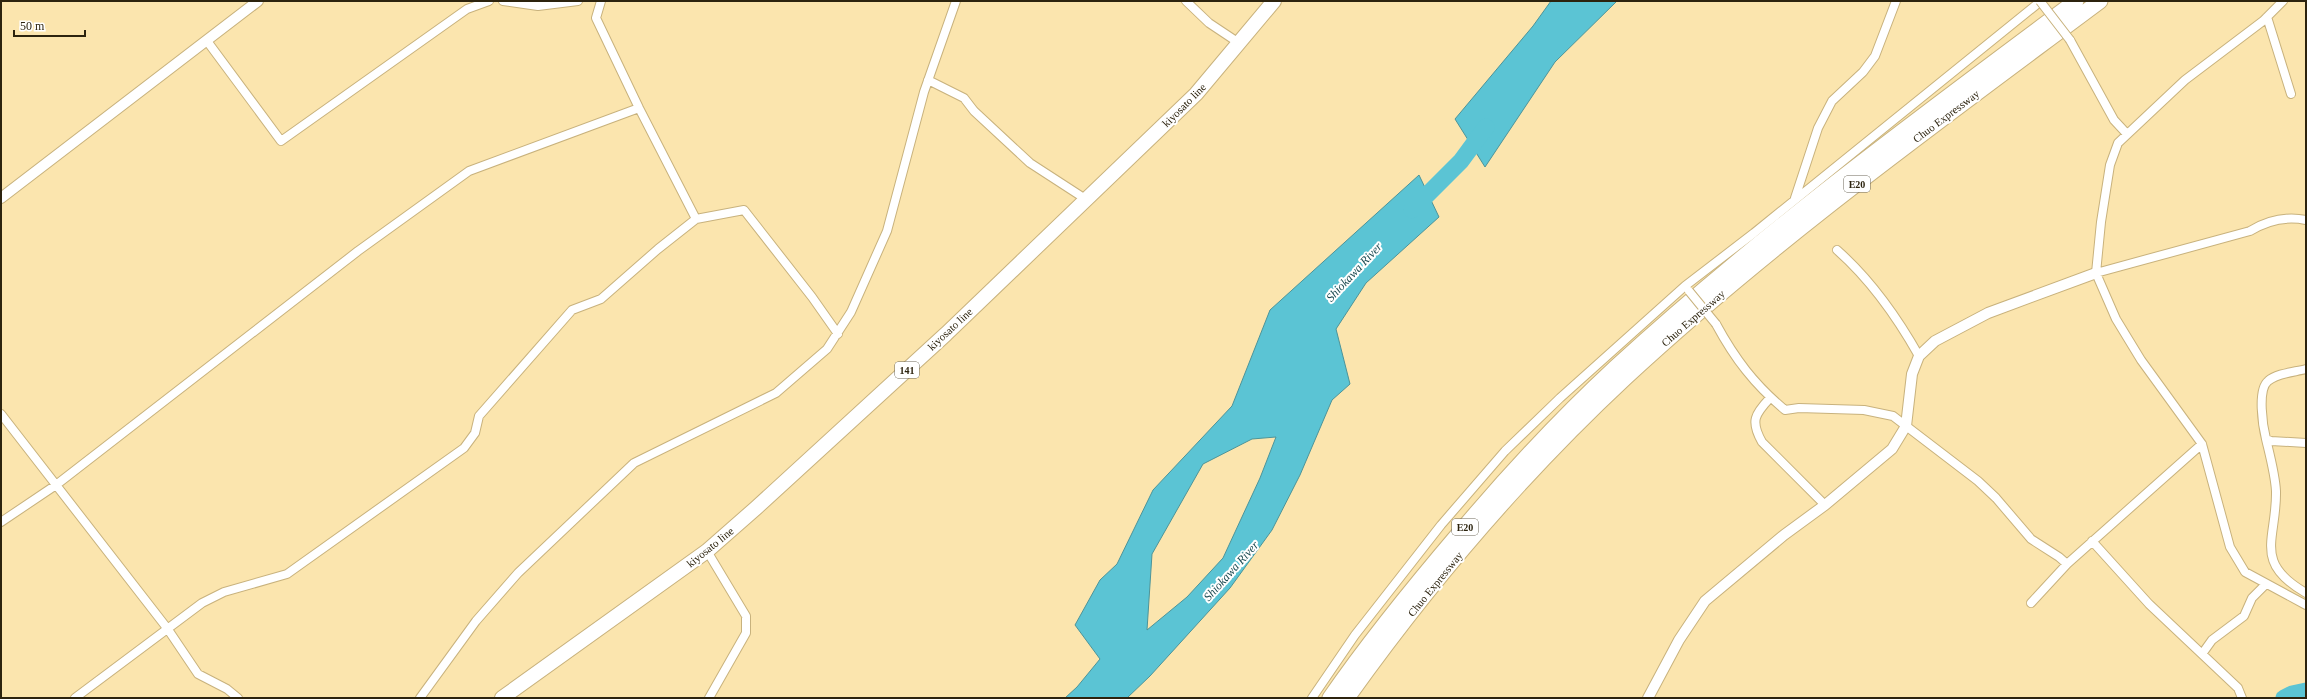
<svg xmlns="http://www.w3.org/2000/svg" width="2307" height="699" font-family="'Times New Roman',serif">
<rect width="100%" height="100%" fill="#fbe5ae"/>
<path fill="#5bc4d4" stroke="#4d9499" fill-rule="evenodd" d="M1551 1H1617L1555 62 1485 167 1455 119 1533 26Z
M1419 175 1439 217 1366 283 1336 329 1350 384 1332 400 1300 475 1272 530 1230 588 1150 676 1127 698H1065L1077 687 1100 659 1075 625 1100 580 1117 564 1153 490 1232 406 1270 310ZM1276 437 1260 478 1223 558 1187 597 1147 630 1152 554 1203 464 1252 439Z"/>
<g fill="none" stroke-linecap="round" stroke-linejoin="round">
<path stroke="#5bc4d4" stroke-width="17" d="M1412 210 1461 161 1486 127
M2284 698 2292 694 2306 691"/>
<defs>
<path id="minor" d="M503 1 538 6 578 1
M601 1 596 18 639 108 696 219
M1186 1 1209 23 1239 43
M2283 1 2263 21 2185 80 2118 143 2110 165 2101 222 2096 273 2099 280 2116 319 2141 360 2202 444 2230 547 2245 572 2306 605
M2267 17 2291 94
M2070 40 2114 120 2127 134
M207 41 281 141 467 9 489 1
M928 80 964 98 974 111 1030 163 1087 200
M1795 198 1818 128 1832 101 1863 72 1875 56 1896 1
M1837 250C1871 280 1897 317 1919 356
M2096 273 2250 231C2268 220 2286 216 2306 220
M1716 324C1735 359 1754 384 1785 410L1799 408 1864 410 1893 416 1978 481 1996 498 2031 539 2059 557 2067 564 2202 444
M2306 369C2295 372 2277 373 2268 381 2257 390 2263 427 2266 439L2271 441 2306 443
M1770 398C1755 414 1750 421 1762 442L1825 505
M1 414 167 628 198 674 227 689 238 698
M2266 439C2270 456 2275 474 2276 491 2277 539 2252 562 2306 593
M1 522 56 485 358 251 469 171 639 108
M2092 541 2149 604 2238 688 2242 698
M707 551 746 616V633L709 698
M2031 603 2067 564
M2202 654 2212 640 2244 616 2252 598 2266 584
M75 698 202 603 224 592 287 574 464 448 475 433 479 416 572 310 601 299 658 249 696 219 744 210 812 297 838 334
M420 698 476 621 518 573 634 463 776 393 827 349 851 312 887 231 924 92 956 1
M1312 698 1355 635 1441 525 1505 451 1560 398 1685 286 1754 233 2041 1"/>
<path id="tertiary" d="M1 198 258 1
M1648 698 1679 640 1705 601 1784 535 1825 505 1892 449 1906 426 1912 374 1919 356 1935 341 1988 313 2096 273"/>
<path id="trunk" d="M502 698 707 551 756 508 946 334 1196 94 1274 1"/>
<path id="motorway" d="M1330 698C1370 640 1415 585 1461 531 1509 474 1561 418 1616 367 1761 234 1919 118 2076 1
M1347 698C1429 583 1522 474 1625 378 1774 240 1938 122 2100 1"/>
</defs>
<use href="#minor" stroke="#c8b27d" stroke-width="10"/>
<use href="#tertiary" stroke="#c8b27d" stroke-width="12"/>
<use href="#trunk" stroke="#c8b27d" stroke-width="16"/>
<use href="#motorway" stroke="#c8b27d" stroke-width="17"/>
<use href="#minor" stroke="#fff" stroke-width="8"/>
<use href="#tertiary" stroke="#fff" stroke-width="10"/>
<use href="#trunk" stroke="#fff" stroke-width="14"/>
<use href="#motorway" stroke="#fff" stroke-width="15"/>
<defs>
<path id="minor-bridge" d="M2040 1 2070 40
M1689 291 1716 324"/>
</defs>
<use href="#minor-bridge" stroke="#c8b27d" stroke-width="10" stroke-linecap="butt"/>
<use href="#minor-bridge" stroke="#fff" stroke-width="8"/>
</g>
<g text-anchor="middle" stroke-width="4" stroke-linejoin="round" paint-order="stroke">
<g fill="#fff" stroke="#6b6556" stroke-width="1">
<rect x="1844" y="176" width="26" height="16" rx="3"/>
<rect x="895" y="362" width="24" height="16" rx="3"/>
<rect x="1452" y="519" width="26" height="16" rx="3"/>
</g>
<g font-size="10" font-weight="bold" fill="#2c230e">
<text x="1857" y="188">E20</text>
<text x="907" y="374">141</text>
<text x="1465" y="531">E20</text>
</g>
<g font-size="11" fill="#2c230e" stroke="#fff">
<text transform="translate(1184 105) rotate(-45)" y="4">kiyosato line</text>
<text transform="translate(1946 116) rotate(-37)" y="4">Chuo Expressway</text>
<text transform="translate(1693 318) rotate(-41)" y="4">Chuo Expressway</text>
<text transform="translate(950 329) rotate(-43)" y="4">kiyosato line</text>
<text transform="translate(710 547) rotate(-39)" y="4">kiyosato line</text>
<text transform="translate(1435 584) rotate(-51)" y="4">Chuo Expressway</text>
</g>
<g font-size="12" font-style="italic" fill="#1b4a51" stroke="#fff">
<text transform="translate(1354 272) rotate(-47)" y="4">Shiokawa River</text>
<text transform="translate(1231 571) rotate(-48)" y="4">Shiokawa River</text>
</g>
</g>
<rect width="2307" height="699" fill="none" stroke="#2c230e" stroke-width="4"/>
<path d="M14 30v6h71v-6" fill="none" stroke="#2c230e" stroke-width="2"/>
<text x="20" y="30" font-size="12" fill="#2c230e" stroke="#ffffff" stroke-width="3" paint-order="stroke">50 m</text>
</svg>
